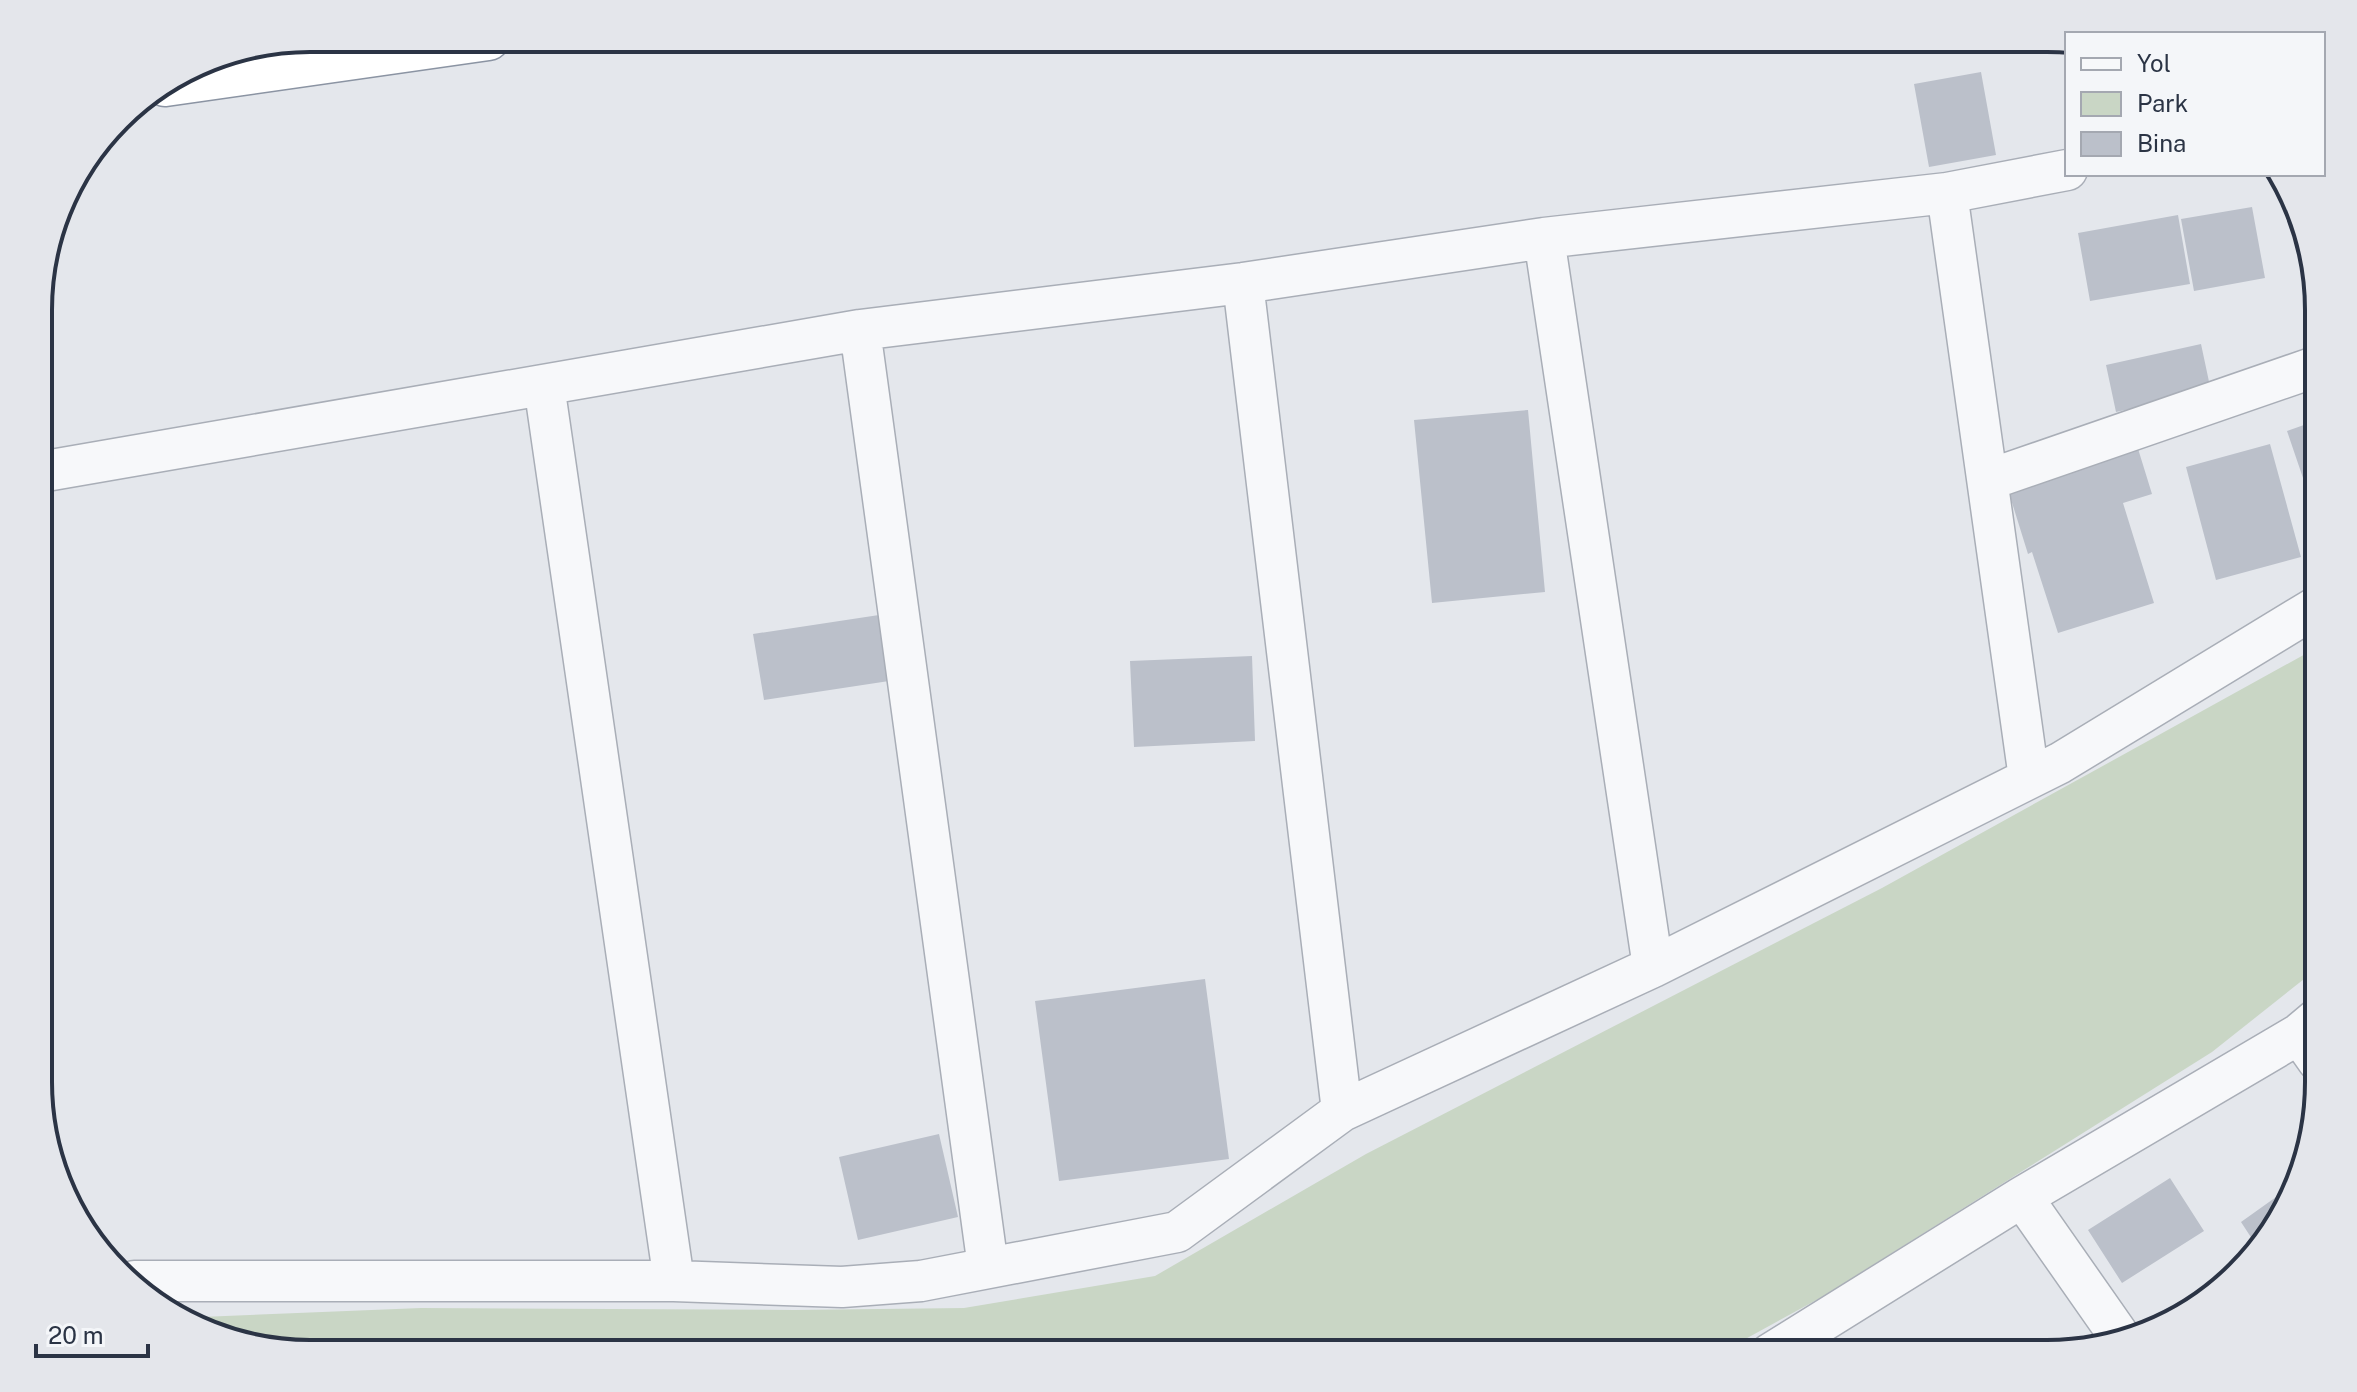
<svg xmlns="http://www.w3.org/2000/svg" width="2357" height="1392" font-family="'Public Sans',sans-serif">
<rect width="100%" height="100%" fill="#e4e7ec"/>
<path fill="#c9d6c5" d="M2318 647V968L2212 1052 1822 1297 1718 1354H309L176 1318 421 1308 795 1310 964 1308 1155 1276 1366 1154 1882 888Z"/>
<path fill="#bbc0ca" d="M1981 72 1996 155 1929 167 1914 84Z
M2252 207 2265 278 2194 291 2181 219Z
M2178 215 2190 284 2090 301 2078 233Z
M2201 344 2211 391 2116 412 2106 365Z
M1528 410 1545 592 1432 603 1414 420Z
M2318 420V473L2303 478 2287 431Z
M2135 439 2152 494 2123 503 2154 603 2058 633 2032 552 2028 554 2005 480Z
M2270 444 2301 557 2216 580 2186 467Z
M879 615 889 681 764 700 753 634Z
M1252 656 1255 741 1134 747 1130 661Z
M1205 979 1229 1159 1059 1181 1035 1001Z
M939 1134 958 1217 858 1240 839 1157Z
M2170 1178 2204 1231 2122 1283 2088 1230Z
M2293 1185 2282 1219 2256 1245 2241 1222Z"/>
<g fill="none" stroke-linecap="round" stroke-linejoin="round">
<defs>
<path id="minor" d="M1947 193 2029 778
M1544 238 1653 967
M1243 283 1342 1111
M860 330 988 1267
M544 385 674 1281
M40 472 860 330 1243 283 1544 238 1947 193 2067 170
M1988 480 2318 366
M2299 1034 2318 1061
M2022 1197 2120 1337
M134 1281H674L842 1287 921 1281 1177 1232 1342 1111 1653 967 2060 763 2318 606
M1770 1354 2022 1197 2299 1034 2318 1018"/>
<path id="trunk" d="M165 84 488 38"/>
</defs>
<use href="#minor" stroke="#a9aeb7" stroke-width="43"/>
<use href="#trunk" stroke="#8b94a3" stroke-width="47"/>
<use href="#minor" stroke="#f7f8fa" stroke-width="40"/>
<use href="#trunk" stroke="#fff" stroke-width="44"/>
</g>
<path d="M0 0H2357V1392H0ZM310 52H2047A258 258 0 0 1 2305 310V1082A258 258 0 0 1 2047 1340H310A258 258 0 0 1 52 1082V310A258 258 0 0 1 310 52Z" fill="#e4e6eb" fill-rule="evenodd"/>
<path fill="none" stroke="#2b3445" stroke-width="4" d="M310 52H2047A258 258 0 0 1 2305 310V1082A258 258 0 0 1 2047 1340H310A258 258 0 0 1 52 1082V310A258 258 0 0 1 310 52Z"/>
<rect x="2065" y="32" width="260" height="144" fill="#f4f6f9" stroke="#a4a8b1" stroke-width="2"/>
<rect x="2081" y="58" width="40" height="12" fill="#f7f8fa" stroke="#a4a8b1" stroke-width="2"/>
<text x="2137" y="72" font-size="24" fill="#2b3445">Yol</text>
<rect x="2081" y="92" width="40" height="24" fill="#c9d6c5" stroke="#a4a8b1" stroke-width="2"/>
<text x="2137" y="112" font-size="24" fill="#2b3445">Park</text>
<rect x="2081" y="132" width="40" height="24" fill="#bbc0ca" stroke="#a4a8b1" stroke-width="2"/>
<text x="2137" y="152" font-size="24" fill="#2b3445">Bina</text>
<path d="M36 1344v12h112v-12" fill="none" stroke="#2b3445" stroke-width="4"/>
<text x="48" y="1344" font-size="24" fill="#2b3445" stroke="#f4f6f9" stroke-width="6" paint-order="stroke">20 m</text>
</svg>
